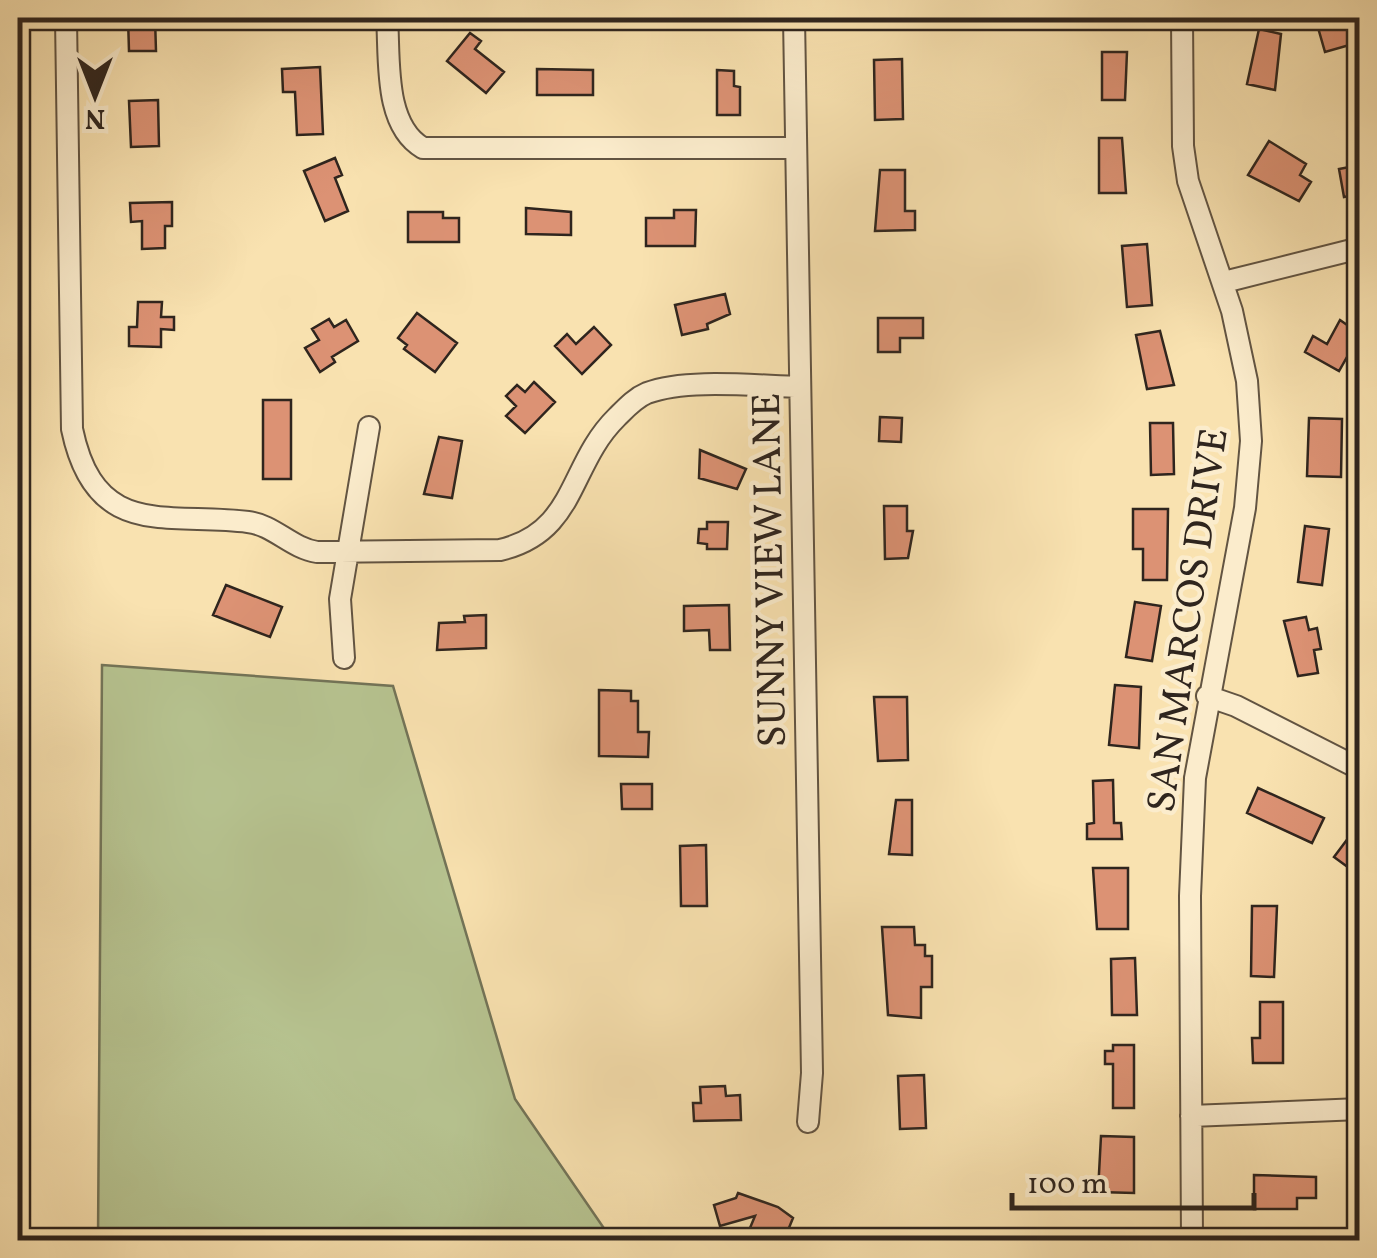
<svg xmlns="http://www.w3.org/2000/svg" width="1377" height="1258" font-family="Vollkorn,serif">
<rect width="100%" height="100%" fill="#f9e2b0"/>
<filter id="stains"><feTurbulence type="fractalNoise" baseFrequency=".002" numOctaves="4"/><feColorMatrix values="0 0 0 0 .2 0 0 0 0 .09 0 0 0 0 .02 0 0 0 .5 -.17"/></filter>
<radialGradient id="worn" r=".72"><stop offset=".6" stop-color="#630" stop-opacity="0"/><stop offset="1" stop-color="#630" stop-opacity=".3"/></radialGradient>
<path fill="#b7c491" stroke="#737458" stroke-width="2.5" d="M102 665 393 686 515 1099 612 1240H98Z"/>
<path fill="#dc9274" stroke="#2f251e" stroke-width="2.5" d="M128 18H155L156 51H129Z
M1335 19 1337 25 1360 19V42L1325 52 1317 24Z
M1259 29 1281 34 1275 90 1247 84Z
M470 33 481 41 475 49 504 72 486 93 447 61Z
M1102 52H1127L1125 100H1102Z
M902 59 903 119 875 120 874 60Z
M320 67 323 134 297 135 295 92H283L282 69Z
M537 69 593 70V95H537Z
M717 70 734 71V86L740 87V115H717Z
M158 100 159 146 131 147 129 101Z
M1099 138H1122L1126 193H1099Z
M1269 141 1306 164 1300 175 1311 182 1299 201 1248 175Z
M335 158 342 175 335 178 348 211 325 221 304 171Z
M1360 165V194L1344 197 1339 169Z
M880 170H905V211H915V230L875 231Z
M172 202V226H165V248L142 249V221L131 222 130 203Z
M526 208 571 212V235L526 234Z
M674 210H696L695 246H646V218H674Z
M408 212H443V218H459V242H408Z
M1147 244 1152 305 1127 307 1122 246Z
M725 294 730 314 707 324 708 329 682 335 675 305Z
M138 302H162L161 317H174V330L161 329V347L129 346V327H137Z
M417 313 457 343 435 372 404 349 407 345 398 338Z
M878 318H923V338H900V352H878Z
M329 319 334 327 346 320 358 341 332 357 335 362 320 372 305 348 319 340 312 329Z
M1340 320 1360 334 1339 371 1305 352 1313 336 1327 344Z
M594 327 611 345 582 374 555 346 567 334 576 344Z
M1160 331 1174 385 1147 389 1136 335Z
M534 382 555 402 525 433 506 416 516 406 506 396 517 385 525 392Z
M263 400H291V479H263Z
M880 417 902 418 901 442 879 441Z
M1309 418 1342 419 1341 477 1307 476Z
M1150 423H1173L1174 474 1151 475Z
M439 437 462 441 452 498 424 494Z
M700 450 746 469 737 489 699 478Z
M884 506H907V531H913L908 558 885 559Z
M1133 509H1168L1167 580H1143V549H1133Z
M707 522H728L727 549H707V544L698 543 699 529H707Z
M1305 526 1329 529 1322 585 1298 582Z
M226 585 282 607 270 637 213 615Z
M1135 602 1161 606 1152 661 1126 657Z
M729 605 730 650H710L709 630 684 631V606Z
M486 615V648L437 650 439 623 465 622 464 616Z
M1306 617 1309 630 1317 628 1321 649 1314 650 1318 673 1298 676 1284 621Z
M1115 685 1141 687 1139 748 1109 745Z
M599 690 631 691V701H638V732H649L648 757 599 756Z
M874 697H907L908 760 878 761Z
M1113 780 1114 823H1121L1122 839H1087V824L1094 823 1093 781Z
M621 784H652V809H622Z
M1258 788 1324 818 1312 843 1247 813Z
M896 800H912V855L889 854Z
M1349 837 1360 845V876L1334 857Z
M706 845 707 906H681L680 846Z
M1093 868H1128V929H1097Z
M1252 906H1277L1274 977 1251 976Z
M882 927H914L915 945H925V956H932V987H921V1018L888 1015Z
M1135 958 1137 1015H1112L1111 959Z
M1260 1002H1283V1063H1253L1252 1038H1260Z
M1113 1045H1134V1108H1113V1064H1105V1051H1113Z
M924 1075 926 1128 900 1129 898 1076Z
M725 1086 726 1096 740 1095 741 1120 694 1121 693 1103H701L700 1087Z
M1101 1136 1134 1137V1193L1098 1192Z
M1254 1175 1316 1177V1198H1297V1209H1254Z
M738 1193 778 1207 793 1218 784 1240H745L755 1216 720 1226 714 1205 736 1198Z"/>
<g fill="none" stroke-linecap="round" stroke-linejoin="round">
<defs>
<path id="minor" d="M66 18 72 429C95 540 166 512 248 522 274 525 291 548 317 552L500 550C577 532 568 465 617 417 626 408 635 398 647 393 686 378 757 386 800 387
M387 18C390 57 383 125 423 148H796
M794 18 812 1073 808 1122
M1182 18 1183 146 1188 181 1232 311 1247 381 1251 441 1245 508 1195 778 1190 896 1192 1240
M1224 282 1360 248
M344 658 340 599 369 427
M1207 696 1236 706 1360 769
M1191 1116 1360 1109"/>
</defs>
<use href="#minor" stroke="#625442" stroke-width="24"/>
<use href="#minor" stroke="#fbeccc" stroke-width="20"/>
</g>
<g text-anchor="middle" stroke-width="9" stroke-linejoin="round" paint-order="stroke">
<g font-size="40" fill="#2f251e" stroke="#fbeccc">
<text transform="translate(768 570) rotate(-91)" y="14">SUNNY VIEW LANE</text>
<text transform="translate(1186 620) rotate(-82)" y="14">SAN MARCOS DRIVE</text>
</g>
</g>
<rect width="1377" height="1258" fill="none" stroke="#f9e2b0" stroke-width="60"/>
<rect x="20" y="20" width="1337" height="1218" fill="none" stroke="#2f251e" stroke-width="5"/>
<rect x="30" y="30" width="1317" height="1198" fill="none" stroke="#2f251e" stroke-width="2.5"/>
<g transform="translate(95 95) rotate(180)" stroke="#fbeccc" stroke-width="8" paint-order="stroke">
<path d="M0-8L18 38L0 25L-18 38Z" fill="#2f251e"/>
<text y="-15" font-size="28" font-weight="bold" text-anchor="middle" fill="#2f251e">N</text>
</g>
<path d="M1012 1193v15h242v-15" fill="none" stroke="#2f251e" stroke-width="5"/>
<text x="1027" y="1193" font-size="30" fill="#2f251e" stroke="#fbeccc" stroke-width="8" paint-order="stroke">100 m</text>
<rect width="100%" height="100%" filter="url(#stains)"/>
<rect width="100%" height="100%" fill="url(#worn)"/>
</svg>
